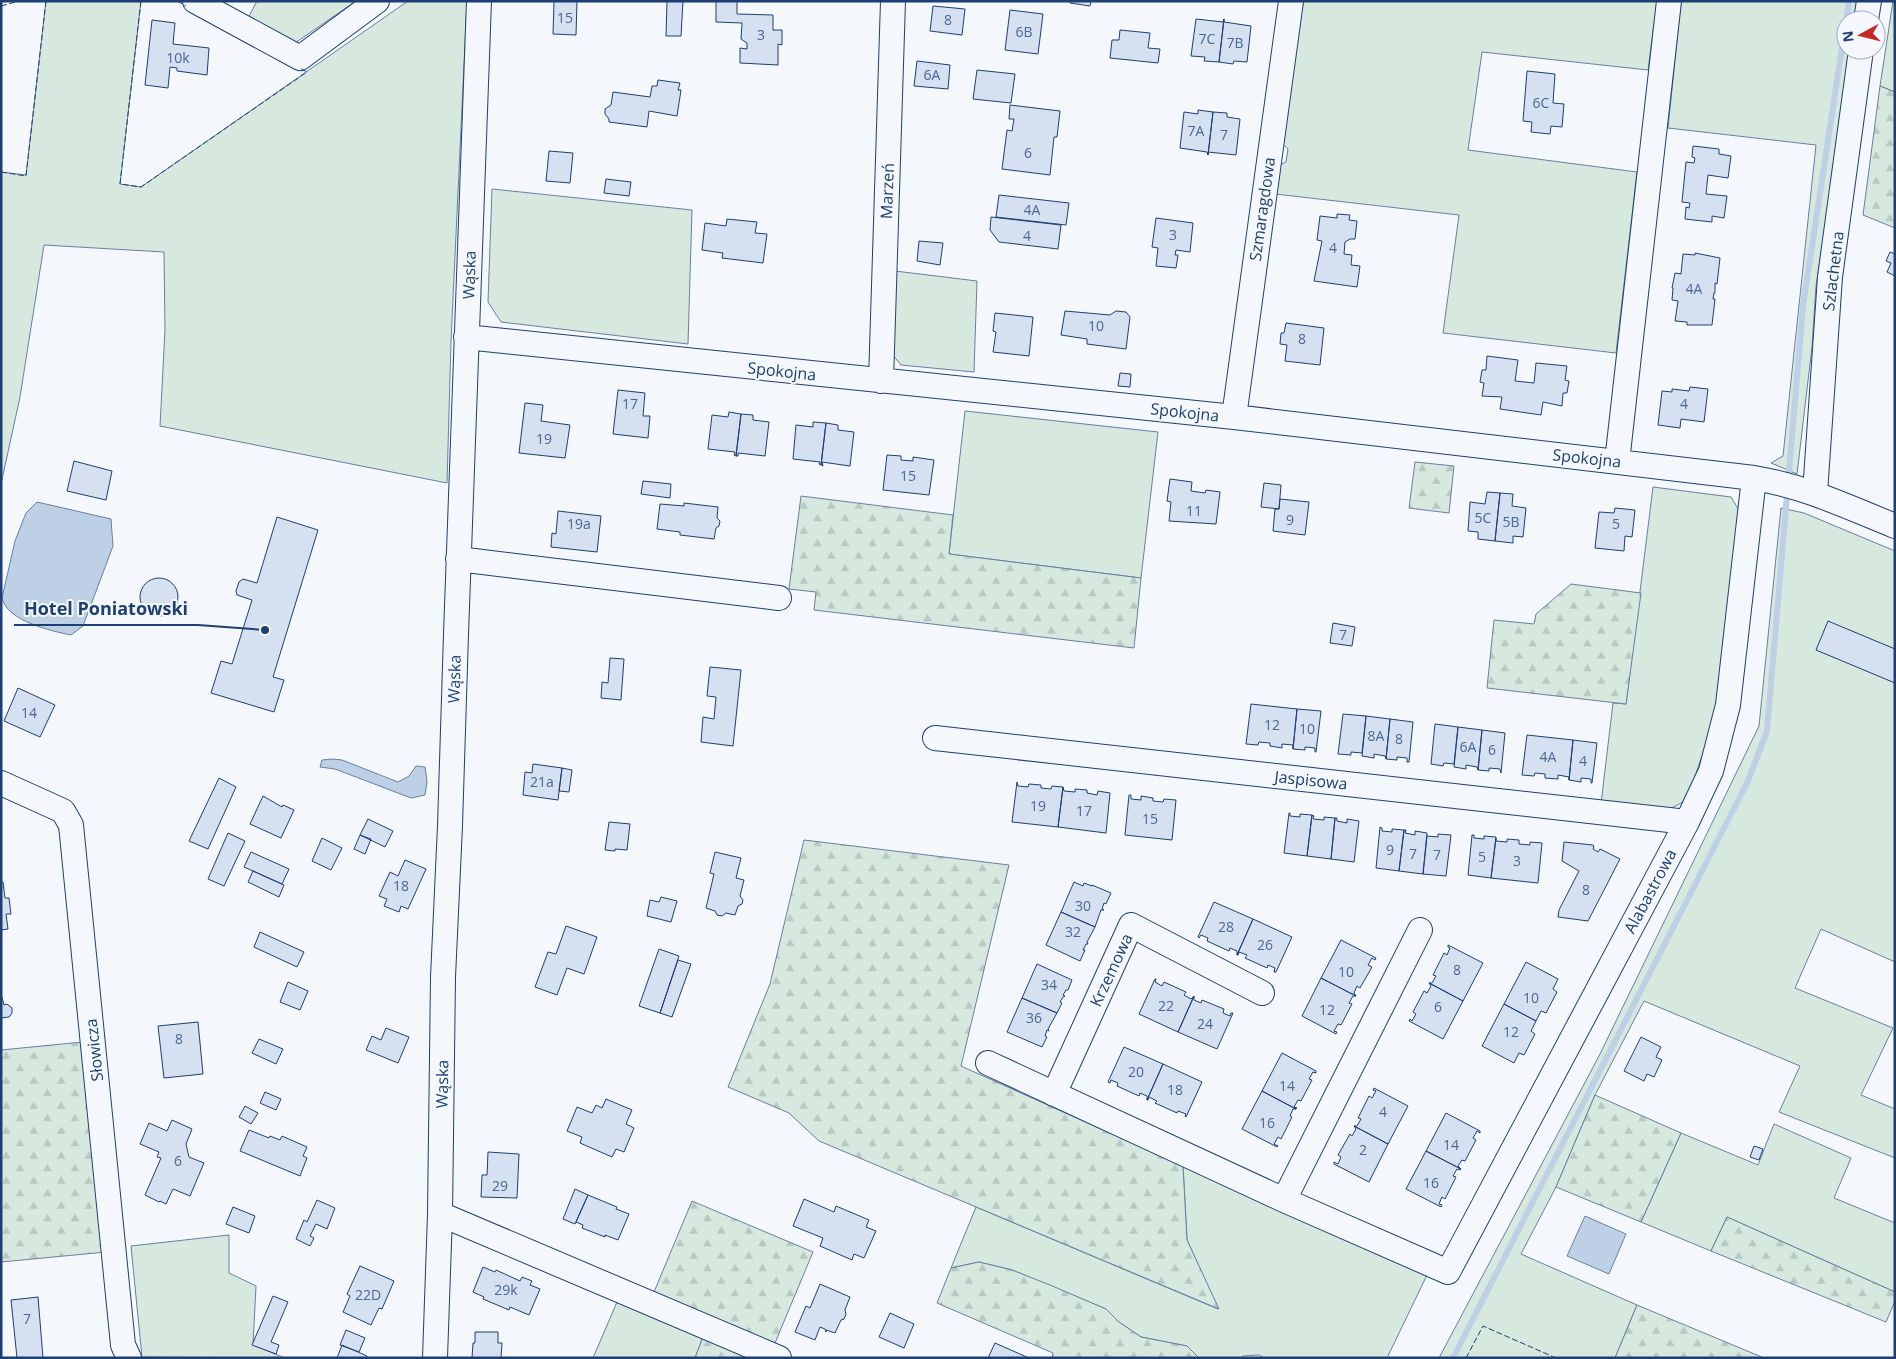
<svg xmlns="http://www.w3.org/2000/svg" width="1896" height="1359" font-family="'Open Sans',sans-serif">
<defs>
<pattern id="forest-firs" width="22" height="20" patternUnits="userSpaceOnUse" patternTransform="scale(1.25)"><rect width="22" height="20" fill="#d7e8df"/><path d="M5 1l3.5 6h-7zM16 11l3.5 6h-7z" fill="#b8c8c3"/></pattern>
</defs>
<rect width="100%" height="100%" fill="#f4f7fb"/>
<path fill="#d7e8df" stroke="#687fa3" d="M46 1H141L120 184 141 187 408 1H467L451 341 447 483 160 426 165 330 164 252 44 245 20 397 1 484V172L26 175Z
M257 1H356L295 43 248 18Z
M1303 1H1657L1648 70 1482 52 1468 150 1637 172 1616 353 1443 333 1459 215 1275 194 1279 165 1286 162 1288 149 1283 144Z
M1681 1H1860L1857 20H1846V50H1852L1816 286 1812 347 1797 474 1771 463 1783 456 1816 145 1668 128Z
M1893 1H1895V92L1880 86Z
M492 189 692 210 688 344 501 322 488 302Z
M895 271 977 281 974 372 901 365 892 354Z
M965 411 1158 432 1141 578 949 554Z
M1653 487 1731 497 1742 515 1716 715 1694 779 1683 802 1666 811 1601 804 1613 703 1626 704Z
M1781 508 1804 513 1895 551V962L1821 929 1795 988 1893 1028 1861 1095 1895 1109V1158L1779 1112 1800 1066 1644 1001 1595 1095 1556 1187 1521 1254 1637 1305 1615 1358H1439L1600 1054 1759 726Z
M1774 1124 1851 1158 1834 1198 1895 1223V1292L1727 1217 1711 1251 1641 1222 1681 1133 1758 1165Z
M1183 1166 1427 1275 1387 1358H1264L1259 1355 1243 1356 1241 1358H1199L1187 1346 1141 1337 1119 1322 1106 1309 1012 1270 979 1262 951 1268 976 1207 1218 1309 1187 1240Z
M229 1235V1273L256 1286 253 1345 285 1358 142 1357 131 1246Z
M617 1302 703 1337 695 1358H593Z"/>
<path fill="url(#forest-firs)" stroke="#687fa3" d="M1880 86 1895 92V228L1863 215Z
M1415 462 1454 466 1449 513 1409 508Z
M801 496 953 515 949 554 1141 578 1134 648 814 610 816 592 789 589Z
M1571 584 1641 593 1626 704 1487 688 1494 620 1534 624 1536 614Z
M804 840 1009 865 961 1066 1183 1166 1187 1240 1219 1309 819 1141 789 1113 728 1087 770 984Z
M83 1042 106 1252 1 1262V1050Z
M1595 1095 1681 1133 1641 1222 1556 1187Z
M692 1201 813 1252 775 1343 654 1292Z
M1727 1217 1895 1292V1301L1886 1322 1711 1251Z
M979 1262 1012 1270 1050 1285 1106 1309 1119 1322 1141 1337 1187 1346 1199 1358H1052L1053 1353 937 1303 951 1268Z
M1637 1305 1764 1358H1615Z
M703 1337 752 1358H695Z"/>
<path fill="#bed0e5" stroke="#687fa3" d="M37 502 111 519 113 546 83 626 71 635C51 631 7 621 2 598L15 541 26 513Z
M333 759 342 760 398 782 409 776 416 766 425 767 427 782 425 795 411 798 335 769 320 767 322 760Z
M1585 1216 1626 1234 1609 1274 1567 1256Z"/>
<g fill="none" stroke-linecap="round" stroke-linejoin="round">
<path stroke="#bed0e5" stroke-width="6" d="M1846 20 1849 1
M1453 1358 1748 781 1767 731 1803 306 1846 21"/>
</g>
<path fill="#d5e0f0" stroke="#1d3f73" d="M554 1H577L576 35 553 34Z
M667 1H683L681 36H666Z
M716 1H737V14L773 15V30H782V45L778 44V65L740 63V48L747 49V43L741 39 742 23 716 22Z
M1070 1H1091L1090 6 1070 3Z
M933 6 965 9 962 35 930 31Z
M1010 10 1043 14 1038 54 1005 50Z
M1196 19 1223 22 1224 19 1219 62 1204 61 1205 57 1191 56Z
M1224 19V22L1251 26 1247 62 1234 61 1233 64 1219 62Z
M152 20 175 23 173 44 209 48 207 75 177 71V68L170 67 168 88 145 85Z
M1120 30 1150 33 1148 48 1160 49 1158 63 1110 58 1112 40H1119Z
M917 61 950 65 948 89 914 86Z
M977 70 1015 74 1011 103 973 99Z
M1527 71 1555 74 1553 103 1564 104 1562 127 1551 126 1550 134 1531 132 1532 122 1523 121Z
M658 80 680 83 678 90H681L677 116 649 111 647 127 609 122V119L605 114V109L611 105 613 92 650 97 652 86H657Z
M1010 105 1060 111 1057 137H1054L1050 175 1002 169 1007 130 1012 131 1014 119H1009Z
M1198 110 1213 112 1208 155 1207 152 1180 148 1184 112 1198 114Z
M1213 112 1227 113V117L1240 119 1236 155 1208 152V155Z
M1693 146 1719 149V154L1731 156 1728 178 1708 175 1706 194 1727 196 1724 218 1712 216V222L1685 219 1686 207 1689 208 1690 203 1682 202 1686 162 1694 163 1695 158 1692 157Z
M549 151 573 153 570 183 546 181Z
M606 179 631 182 629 196 604 193Z
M999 195 1069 203 1066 225 996 217Z
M1337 214 1350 215 1349 220 1357 221 1355 239H1350L1345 242 1344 254 1352 255 1351 265 1360 266 1357 287 1314 281 1322 241 1317 240 1320 216 1337 218Z
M991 217 1061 225 1058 249 999 242 990 230Z
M1156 218 1193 223 1190 252 1176 250 1175 255H1178L1176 268 1156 266 1158 248 1152 247Z
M727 219 757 222 755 233 767 234 763 263 722 258 723 253 702 250 705 223 726 226Z
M919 241 943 243 940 265 917 261Z
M1890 252 1895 254V276L1887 272 1891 263 1886 261Z
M1695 253 1720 258 1717 284 1715 283V293H1714L1713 299H1715L1712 325H1687V322L1675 321 1678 301 1672 300 1673 288H1672L1675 273 1681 274 1683 254 1695 255Z
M1065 311 1110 315 1116 311 1126 312 1130 317 1126 349 1087 344V339L1061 335Z
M995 313 1033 317 1029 356 993 352 996 332 993 331Z
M1286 323 1324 328 1320 365 1285 361 1287 345 1280 344 1281 333H1284Z
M1487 356 1518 360 1515 381 1534 383 1536 363 1567 366 1565 380 1569 381 1567 393H1563L1562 406 1543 402 1541 415 1500 409 1502 397 1482 396 1484 383 1480 382 1482 370H1486Z
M1120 373 1131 374 1130 387 1118 386Z
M1690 387 1708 389 1704 422 1681 419 1680 428 1658 425 1662 391 1672 392V389L1689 391Z
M618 390 645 393 643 416H650L648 438 613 434Z
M525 403 543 405 541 421 570 425 565 458 519 453Z
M729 412 741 414 736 456 734 455 735 452 708 449 712 415 728 417Z
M741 414 753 415V420L769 422 765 456 738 453V456H736Z
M813 422 826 423 821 465 819 464 820 462 793 459 796 425 813 427Z
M826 423 838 425V430L854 432 850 466 822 462 823 466 821 465Z
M887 455 901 456V460L913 461V457L934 460 929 495 883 490Z
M74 461 112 471 106 500 67 491Z
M1170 479 1192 482 1191 491 1205 493 1206 490 1220 492 1216 524 1169 521 1171 502 1167 501Z
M643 481 671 484 670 498 641 494Z
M1264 483 1281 485 1279 509 1261 507Z
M1487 492 1500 493 1495 541 1478 539V532L1468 531 1470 502 1485 504Z
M1500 493 1513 494 1512 506 1526 508 1523 537 1513 536V543L1495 541Z
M1280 499 1309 502 1305 535 1273 531 1275 509H1279Z
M684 503 718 507 717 518 720 521 719 526 716 528 714 539 680 535V532L657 529 660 504 684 506Z
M1615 508 1635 510 1632 537 1625 536 1624 551 1595 548 1599 512 1614 513Z
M558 511 601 516 597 552 551 547 552 533 556 534Z
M277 517 318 530 273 677 284 680 274 712 211 693 221 661 232 664 252 600 237 595 236 591 239 582 243 579 257 583Z
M140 597a19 19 0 1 1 38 0a19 19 0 1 1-38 0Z
M1828 621 1895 649V683L1816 650Z
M1333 623 1355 627 1352 646 1330 643Z
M610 658 624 659 621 700 601 698 602 682 608 683Z
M710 667 741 670 733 746 701 742 703 717 714 719 716 697 707 696Z
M18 688 55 705 40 737 4 721Z
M1251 704 1297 709 1293 749V745L1282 744V748L1270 746V743L1259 742 1258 745 1246 744Z
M1297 709 1321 711 1316 752H1315V748L1305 747V750L1293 749Z
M1343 714 1366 716 1362 753 1351 752V755L1338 754Z
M1366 716 1390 719 1386 759 1385 756 1374 754V758L1362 756Z
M1390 719 1413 722 1409 762H1407V758L1397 757V760L1386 759Z
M1435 724 1458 727 1454 764 1444 763 1443 766 1431 764Z
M1458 727 1482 730 1478 770 1477 767 1466 765V769L1454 767Z
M1482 730 1505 733 1501 773 1500 769 1489 768V771L1478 770Z
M1527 735 1573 740 1569 780V777L1558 775V779L1545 778V774L1535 773 1534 776 1522 775Z
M1573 740 1597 743 1592 783H1591V779L1581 778V782L1569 780Z
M533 764 562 768 558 800 523 795 525 772 532 773Z
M562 768 572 770 569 792 559 791Z
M219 778 236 787 208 849 189 841Z
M1017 782 1018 786 1028 787 1029 784 1041 785V788L1051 789 1052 786 1063 787 1058 827 1012 822Z
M1063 787 1064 791 1075 792V789L1087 790V793L1097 795 1098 791 1110 793 1106 833 1058 827Z
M1129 795H1131V799L1141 800V796L1153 798V801L1163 802 1164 799 1176 800 1172 840 1125 835Z
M263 796 282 807 283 805 294 810 281 838 250 824Z
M1289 813H1290V816L1300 817V814L1312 815 1307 856 1284 853Z
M1312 815 1314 816 1313 819 1324 820V817L1335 818 1331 859 1307 856Z
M1335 818H1337V821L1347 823V819L1359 821 1354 862 1331 859Z
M368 819 393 831 385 847 360 835Z
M609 822 630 824 627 850 615 849V851L605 850Z
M1380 827 1382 828V831L1392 832V829L1404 830 1399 871 1376 868Z
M1404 830H1406L1405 833 1415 835V831L1427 833 1423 874 1399 871Z
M228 833 245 841 224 886 208 879Z
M1438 834 1451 835 1446 876 1423 874 1427 836 1438 837Z
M360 835 371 839 365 854 354 849Z
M1472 835H1474V838L1484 839V836L1496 837 1491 878 1468 875Z
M322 838 342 848 331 870 312 861Z
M1496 838V841L1507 842V839L1519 840V844L1530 845V842L1542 843 1538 883 1491 878Z
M1564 842 1593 845 1594 846 1593 849 1598 852 1600 849 1620 859 1588 921 1558 917 1559 910 1579 871 1562 861Z
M251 852 289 869 282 884 244 867Z
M715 852 741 858 736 878 744 880 740 896 743 900 742 904 738 906 735 915 726 913 722 916 717 915 715 911 706 908 714 874 710 873Z
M405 860 426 869 408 909 401 906 399 912 384 906 387 899 379 896 390 872 398 876Z
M253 871 284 885 279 897 248 882Z
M3 882 5 898H9L11 914H6L8 929 1 930V883Z
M1074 882 1083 886 1084 883 1092 886V885L1111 893 1106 904 1104 903 1102 909 1104 910H1101L1095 927 1061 912Z
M661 897 677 901 671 922 647 916 650 900 659 902Z
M1214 902 1253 919 1237 955V951L1230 948 1229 951 1207 941 1208 938 1201 935 1199 938 1198 937Z
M1061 912 1095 927 1087 942 1088 944H1086L1083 950H1085L1080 961 1046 945Z
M1253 919 1292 937 1276 972H1274L1275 968 1268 965 1267 968 1245 958 1247 955 1239 952 1238 955H1237Z
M566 926 597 937 584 974 567 968 557 995 535 987 548 952 556 954Z
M260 932 304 952 297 967 254 947Z
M1341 940 1376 958 1375 960 1372 958 1368 965 1372 967 1360 988 1357 986 1354 993 1356 996 1321 978Z
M1448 945 1483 963 1463 1001 1429 983H1432L1436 976 1433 975 1444 953 1447 955 1450 948 1448 947Z
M659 949 679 956 660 1013 639 1006Z
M678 960 691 964 672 1017 660 1013Z
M1526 962 1558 979 1553 989 1557 992 1546 1013 1541 1011 1536 1021 1504 1004Z
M1037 964 1072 980 1068 990H1066L1063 995 1065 996 1063 997 1060 1002 1062 1003 1057 1013 1022 998Z
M1321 978 1356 996H1353L1349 1003 1352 1004 1341 1025 1338 1024 1334 1031 1337 1032 1336 1034 1302 1016Z
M1155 979H1156L1155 982 1162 986 1164 982 1186 992 1184 995 1191 999 1194 996 1178 1032 1139 1014Z
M288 982 308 991 300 1010 280 1002Z
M1429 983 1463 1001 1443 1039 1409 1021 1410 1019 1412 1021 1416 1014 1413 1012 1424 991 1427 993 1431 986Z
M1 994 4 1005 7 1004 12 1008V1013L9 1017 1 1018Z
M1194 996V1000L1201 1003 1202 1000 1224 1009 1223 1013 1230 1016 1231 1013H1233L1217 1049 1178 1032Z
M1022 998 1057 1013 1048 1029 1049 1031 1047 1030 1045 1036 1047 1037 1042 1047 1007 1032Z
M1504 1004 1536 1021 1531 1031 1535 1034 1524 1055 1519 1053 1514 1063 1482 1046Z
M198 1022 203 1074 164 1078 158 1026Z
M386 1028 409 1037 398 1063 366 1050 372 1036 381 1040Z
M1641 1037 1661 1047 1656 1057 1662 1060 1654 1077 1647 1074 1644 1081 1624 1071Z
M259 1039 283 1049 276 1064 252 1053Z
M1124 1047 1163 1064 1147 1100V1096L1140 1093 1139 1096 1117 1086 1118 1083 1111 1080 1110 1083 1108 1082Z
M1282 1053 1316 1071V1073L1313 1072 1309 1079 1312 1080 1301 1101 1298 1100 1294 1107 1297 1108 1296 1109 1262 1091Z
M1163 1064 1202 1082 1186 1117 1185 1116 1186 1114 1178 1111 1177 1113 1155 1103 1157 1101 1149 1097 1148 1100H1147Z
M1374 1088 1408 1106 1388 1144 1354 1126H1357L1361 1119 1358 1118 1369 1096 1372 1098 1376 1091 1373 1090Z
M1262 1091 1296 1109H1293L1290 1116 1292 1117 1281 1139 1278 1137 1274 1144 1278 1146 1277 1147 1242 1129Z
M265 1092 281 1099 276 1110 260 1103Z
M606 1099 632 1110 626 1124 634 1128 624 1152 616 1149 612 1157 580 1143 582 1137 567 1131 577 1107 592 1113 596 1105 602 1108Z
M245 1106 258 1113 251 1124 239 1117Z
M1446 1113 1480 1131V1133L1477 1131 1473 1138 1476 1140 1465 1161 1462 1160 1458 1166 1461 1169 1426 1151Z
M172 1120 192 1129 186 1144 189 1157 204 1163 190 1196 173 1189 166 1204 160 1201 159 1202 145 1195 161 1158 157 1157 159 1152 140 1144 149 1123 167 1131Z
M1354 1126 1388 1144 1369 1182 1334 1164V1162L1338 1164 1341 1157 1338 1155 1350 1134 1352 1136 1356 1129Z
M249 1130 269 1138 270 1136 280 1140 282 1136 307 1147 303 1156 307 1158 300 1176 240 1151Z
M1754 1146 1763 1149 1759 1160 1750 1157Z
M1426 1151 1461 1169 1460 1170 1457 1169 1453 1176 1456 1177 1445 1199 1442 1197 1439 1204 1442 1205 1441 1207 1406 1189Z
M488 1152 519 1154 517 1198 481 1197 482 1175H487Z
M575 1189 588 1195 575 1224 563 1219Z
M588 1195 617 1207 616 1209 629 1214 618 1240 605 1235V1237L582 1228 583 1225 576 1222Z
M804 1199 834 1212 836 1206 869 1220 866 1227 876 1231 864 1258 854 1254 852 1260 820 1246 823 1238 793 1226Z
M317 1200 335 1208 327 1229 316 1224 310 1236 314 1238 310 1246 296 1239 304 1220 307 1222Z
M233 1207 255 1216 249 1233 226 1224Z
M360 1266 394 1281 382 1309 379 1308 371 1325 343 1312 350 1296 347 1294Z
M483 1267 495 1272 496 1270 520 1281 522 1277 532 1281 530 1285 540 1289 529 1315 510 1307 509 1310 483 1299 484 1297 473 1292Z
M820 1284 850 1297 845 1310 846 1314 844 1319 841 1320 835 1333 826 1330V1332L825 1329 820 1327 815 1340 795 1332 806 1306 810 1308Z
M273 1296 288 1302 271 1342 279 1345 276 1354 252 1345Z
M38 1297 43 1358H17L11 1300Z
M890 1313 914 1324 904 1348 879 1337Z
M346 1330 365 1338 359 1352 340 1345Z
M475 1332H498V1343H502L501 1358H472L473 1343H475Z
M995 1343 1029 1358H988Z
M342 1345 367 1356 366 1358H337Z"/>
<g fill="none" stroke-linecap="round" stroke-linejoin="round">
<defs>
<path id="minor" d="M195 1 300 58 377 1
M1866 20 1869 1
M466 337 1234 417 1754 478C1804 486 1848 507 1895 526
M881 381 893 1
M1234 417 1291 1
M1617 462 1669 1
M1815 493 1830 277 1861 50
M458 559 779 598
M935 738 1687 822
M1 783 63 811 71 825 123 1345 129 1358
M988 1063 1284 1200 1448 1272 1687 822 1711 771 1728 705 1754 478
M1054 1094 1131 925 1262 993
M1284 1200 1420 930
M440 1214 779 1358
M435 1358 440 1214 443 977 450 826 456 634 479 1"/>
</defs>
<use href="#minor" stroke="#1d3f73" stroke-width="26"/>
<use href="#minor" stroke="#f4f7fb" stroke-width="24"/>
<path stroke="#1d3f73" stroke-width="1" stroke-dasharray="6 2.5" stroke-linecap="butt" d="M141 1 120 184 141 187 307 72 300 68
M177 1 186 6
M1 6 19 1
M1 172 26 176 46 1
M1466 1358 1483 1326 1556 1358"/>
</g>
<g text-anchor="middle" stroke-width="4" stroke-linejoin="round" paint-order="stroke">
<g font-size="14" fill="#4b6792">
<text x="565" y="23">15</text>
<text x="948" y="25">8</text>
<text x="1024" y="37">6B</text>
<text x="761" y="40">3</text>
<text x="1207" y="44">7C</text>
<text x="1235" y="48">7B</text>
<text x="178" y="63">10k</text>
<text x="932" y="80">6A</text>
<text x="1541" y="108">6C</text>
<text x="1196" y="136">7A</text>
<text x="1224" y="140">7</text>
<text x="1028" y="158">6</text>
<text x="1032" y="215">4A</text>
<text x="1173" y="240">3</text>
<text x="1027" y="241">4</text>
<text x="1333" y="253">4</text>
<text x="1694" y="294">4A</text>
<text x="1096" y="331">10</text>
<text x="1302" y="344">8</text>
<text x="630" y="409">17</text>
<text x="1684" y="409">4</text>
<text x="544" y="444">19</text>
<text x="908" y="481">15</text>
<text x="1194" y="516">11</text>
<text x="1483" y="523">5C</text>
<text x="1290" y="525">9</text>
<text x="1511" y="527">5B</text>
<text x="579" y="529">19a</text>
<text x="1616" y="529">5</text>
<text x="1343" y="640">7</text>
<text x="29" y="718">14</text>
<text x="1272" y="730">12</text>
<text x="1307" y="734">10</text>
<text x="1376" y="741">8A</text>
<text x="1399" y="744">8</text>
<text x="1468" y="752">6A</text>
<text x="1492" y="755">6</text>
<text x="1548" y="762">4A</text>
<text x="1583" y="766">4</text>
<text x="542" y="787">21a</text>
<text x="1038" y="811">19</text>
<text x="1084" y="816">17</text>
<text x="1150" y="824">15</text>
<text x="1390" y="855">9</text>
<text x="1413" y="859">7</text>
<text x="1437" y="860">7</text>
<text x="1482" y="862">5</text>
<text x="1517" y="866">3</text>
<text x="401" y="891">18</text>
<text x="1586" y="895">8</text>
<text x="1083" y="911">30</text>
<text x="1226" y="932">28</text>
<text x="1073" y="937">32</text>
<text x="1265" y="950">26</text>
<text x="1457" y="975">8</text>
<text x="1346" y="977">10</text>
<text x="1049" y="990">34</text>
<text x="1531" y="1003">10</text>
<text x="1166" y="1011">22</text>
<text x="1438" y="1012">6</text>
<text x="1327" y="1015">12</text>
<text x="1034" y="1023">36</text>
<text x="1205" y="1029">24</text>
<text x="1511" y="1037">12</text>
<text x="179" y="1044">8</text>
<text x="1136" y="1077">20</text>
<text x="1287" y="1091">14</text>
<text x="1175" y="1095">18</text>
<text x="1383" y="1117">4</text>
<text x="1267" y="1128">16</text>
<text x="1451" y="1150">14</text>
<text x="1363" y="1155">2</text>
<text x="178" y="1166">6</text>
<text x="1431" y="1188">16</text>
<text x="500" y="1191">29</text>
<text x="506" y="1295">29k</text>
<text x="368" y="1300">22D</text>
<text x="27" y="1324">7</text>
</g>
<g font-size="16" fill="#1d3f73" stroke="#f4f7fb">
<text transform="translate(887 191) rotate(-88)" y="6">Marzeń</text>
<text transform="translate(1262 209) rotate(-82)" y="6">Szmaragdowa</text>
<text transform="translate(1833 271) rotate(-83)" y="6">Szlachetna</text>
<text transform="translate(469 275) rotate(-88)" y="6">Wąska</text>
<text transform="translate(782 371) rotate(6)" y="6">Spokojna</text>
<text transform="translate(1185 412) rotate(6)" y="6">Spokojna</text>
<text transform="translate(1587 458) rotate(6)" y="6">Spokojna</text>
<text transform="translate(454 679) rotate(-88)" y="6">Wąska</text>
<text transform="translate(1311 780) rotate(6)" y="6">Jaspisowa</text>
<text transform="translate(1650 891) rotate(-62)" y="6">Alabastrowa</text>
<text transform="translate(1111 970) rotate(-65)" y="6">Krzemowa</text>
<text transform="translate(94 1050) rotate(-96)" y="6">Słowicza</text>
<text transform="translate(442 1084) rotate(-89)" y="6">Wąska</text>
</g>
</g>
<path fill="none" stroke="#1d3f73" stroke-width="2" d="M265 630L198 625H14"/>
<circle fill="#1d3f73" stroke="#f4f7fb" stroke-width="2" cx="265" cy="630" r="5"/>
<g font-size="18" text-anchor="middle" font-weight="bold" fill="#1d3f73" stroke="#f4f7fb" stroke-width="4" stroke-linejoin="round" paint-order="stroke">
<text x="106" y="615">Hotel Poniatowski</text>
</g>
<rect width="1896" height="1359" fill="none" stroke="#1d3f73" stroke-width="5"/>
<g transform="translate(1861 35) rotate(263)"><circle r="24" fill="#f4f7fb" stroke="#9eadc5"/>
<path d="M0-4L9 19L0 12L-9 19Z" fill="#c62828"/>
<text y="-8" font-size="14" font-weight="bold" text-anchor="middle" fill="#1d3f73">N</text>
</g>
</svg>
